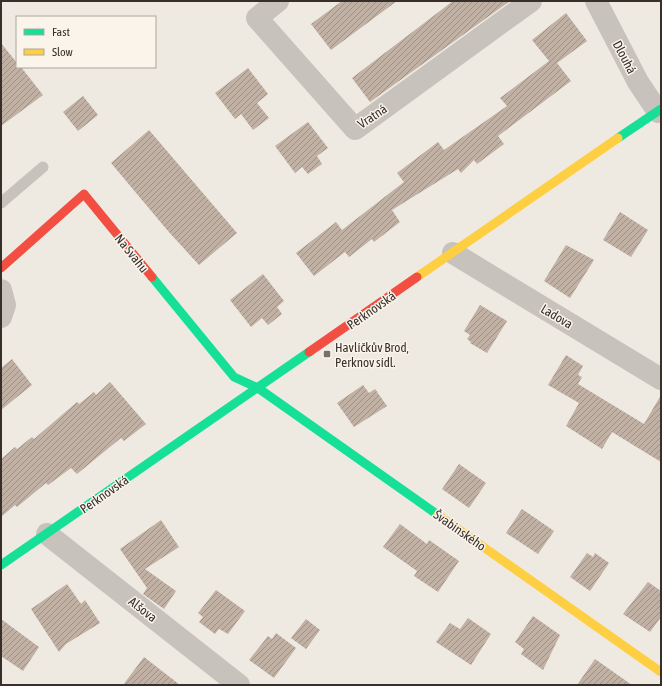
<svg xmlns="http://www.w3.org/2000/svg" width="662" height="686" font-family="'Asap Condensed',sans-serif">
<defs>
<pattern id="building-hatch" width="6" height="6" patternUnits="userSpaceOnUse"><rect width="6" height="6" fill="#c1b0a4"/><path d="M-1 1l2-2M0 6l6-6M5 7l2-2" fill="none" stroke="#9e9086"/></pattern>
</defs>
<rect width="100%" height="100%" fill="#eeeae2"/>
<path fill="url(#building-hatch)" d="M342 1H397L331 50 311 24Z
M453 1H510L370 102 352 78Z
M566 13 587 41 557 63 571 81 498 136 504 144 477 164 474 160 461 173 458 169 392 210 400 222 374 242 372 239 349 257 345 252 314 276 296 253 336 222 342 230 404 182 397 173 438 142 444 150 507 106 500 98 549 61 532 40Z
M1 43 17 63V67H21L43 95 1 126Z
M248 68 268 94 257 103 269 118 253 130 241 114 235 119 215 93Z
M83 96 98 115 78 131 63 112Z
M308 122 328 148 317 156 322 164 308 174 302 167 295 173 275 146Z
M149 130 237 233 199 265 168 231 111 163Z
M620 212 648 230 631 257 603 240Z
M566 245 594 260 570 298 544 281Z
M263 274 284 301 277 307 282 314 268 325 262 318 251 327 230 300Z
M480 305 507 321 487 353 470 343 471 342 467 339 470 335 464 331Z
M566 355 583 366 578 375 582 377 578 384 644 424 661 395V462L612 432 602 449 566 426 579 403 548 385Z
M12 359 32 385 1 410V368Z
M110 382 146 424 124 441 121 438 77 474 71 468 48 485 46 483 17 507 15 505 1 517V459L15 447 17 449 32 437 34 439 77 402 79 404 94 392 96 395Z
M363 385 369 393 375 389 387 406 354 427 337 403Z
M459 464 486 483 469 508 442 489Z
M522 509 554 531 538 554 506 533Z
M161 520 179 547 145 569 176 591 164 609 143 594 147 588 120 549Z
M400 524 427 544 429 540 459 561 438 592 414 576 417 571 383 547Z
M587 553 593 557 595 553 609 563 590 591 570 577Z
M648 582 661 591V617L650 632 623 614Z
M67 584 81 604 85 600 100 623 66 644 59 652 31 609Z
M216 590 245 611 228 634 219 629 215 634 199 622 203 617 198 613Z
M533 616 560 635 543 670 521 654 524 649 515 642Z
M468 618 491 634 471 665 436 642 450 623 460 629Z
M1 619 39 647 23 671 1 656Z
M306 619 320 630 306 649 291 638Z
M276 633 296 648 274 678 249 660 268 636 272 639Z
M144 657 180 685H123Z
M595 659 632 685H577Z"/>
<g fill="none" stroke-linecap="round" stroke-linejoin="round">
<path stroke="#c7c2bc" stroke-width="11" d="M1 203 43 167"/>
<path stroke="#c7c2bc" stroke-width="22" d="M278 1 257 18 355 129 531 1
M596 1 638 82 658 112
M453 253 661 379
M1 290 5 305 1 317
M47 534 239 685"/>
<path stroke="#16e098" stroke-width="9" d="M618 138 661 109
M152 277 234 377 258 388 438 515
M1 565 309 352"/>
<path stroke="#ffcf43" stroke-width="9" d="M417 277 618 138
M438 515 661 672"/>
<path stroke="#f24e42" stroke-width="9" d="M1 268 84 194 152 277
M309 352 417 277"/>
</g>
<rect fill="#78706a" stroke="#faf4eb" stroke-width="1.5" x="323" y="350" width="8" height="8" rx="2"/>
<g text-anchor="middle" stroke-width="3" stroke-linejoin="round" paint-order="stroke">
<g font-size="13" fill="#382f2a" stroke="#faf4eb">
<text transform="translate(625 57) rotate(62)" y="5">Dlouhá</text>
<text transform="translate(372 116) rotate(-34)" y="5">Vratná</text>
<text transform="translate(132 253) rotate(51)" y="5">Na Svahu</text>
<text transform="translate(371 310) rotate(-35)" y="5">Perknovská</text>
<text transform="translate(557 316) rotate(31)" y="5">Ladova</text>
<text transform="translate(104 494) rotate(-35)" y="5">Perknovská</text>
<text transform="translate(460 530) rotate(35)" y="5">Švabinského</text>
<text transform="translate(143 609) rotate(38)" y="5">Alšova</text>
</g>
<g font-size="13" fill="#382f2a" stroke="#faf4eb" text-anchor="start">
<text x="335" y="352">Havlíčkův Brod,<tspan x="335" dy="15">Perknov sídl.</tspan></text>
</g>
</g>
<rect width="662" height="686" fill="none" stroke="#382f2a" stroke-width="4"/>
<rect x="16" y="16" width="140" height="52" fill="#faf4eb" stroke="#aca59e"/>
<rect x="24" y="29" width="20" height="6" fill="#16e098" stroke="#aca59e"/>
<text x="52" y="36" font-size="12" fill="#382f2a">Fast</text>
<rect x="24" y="49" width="20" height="6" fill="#ffcf43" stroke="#aca59e"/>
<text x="52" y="56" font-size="12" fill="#382f2a">Slow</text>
</svg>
